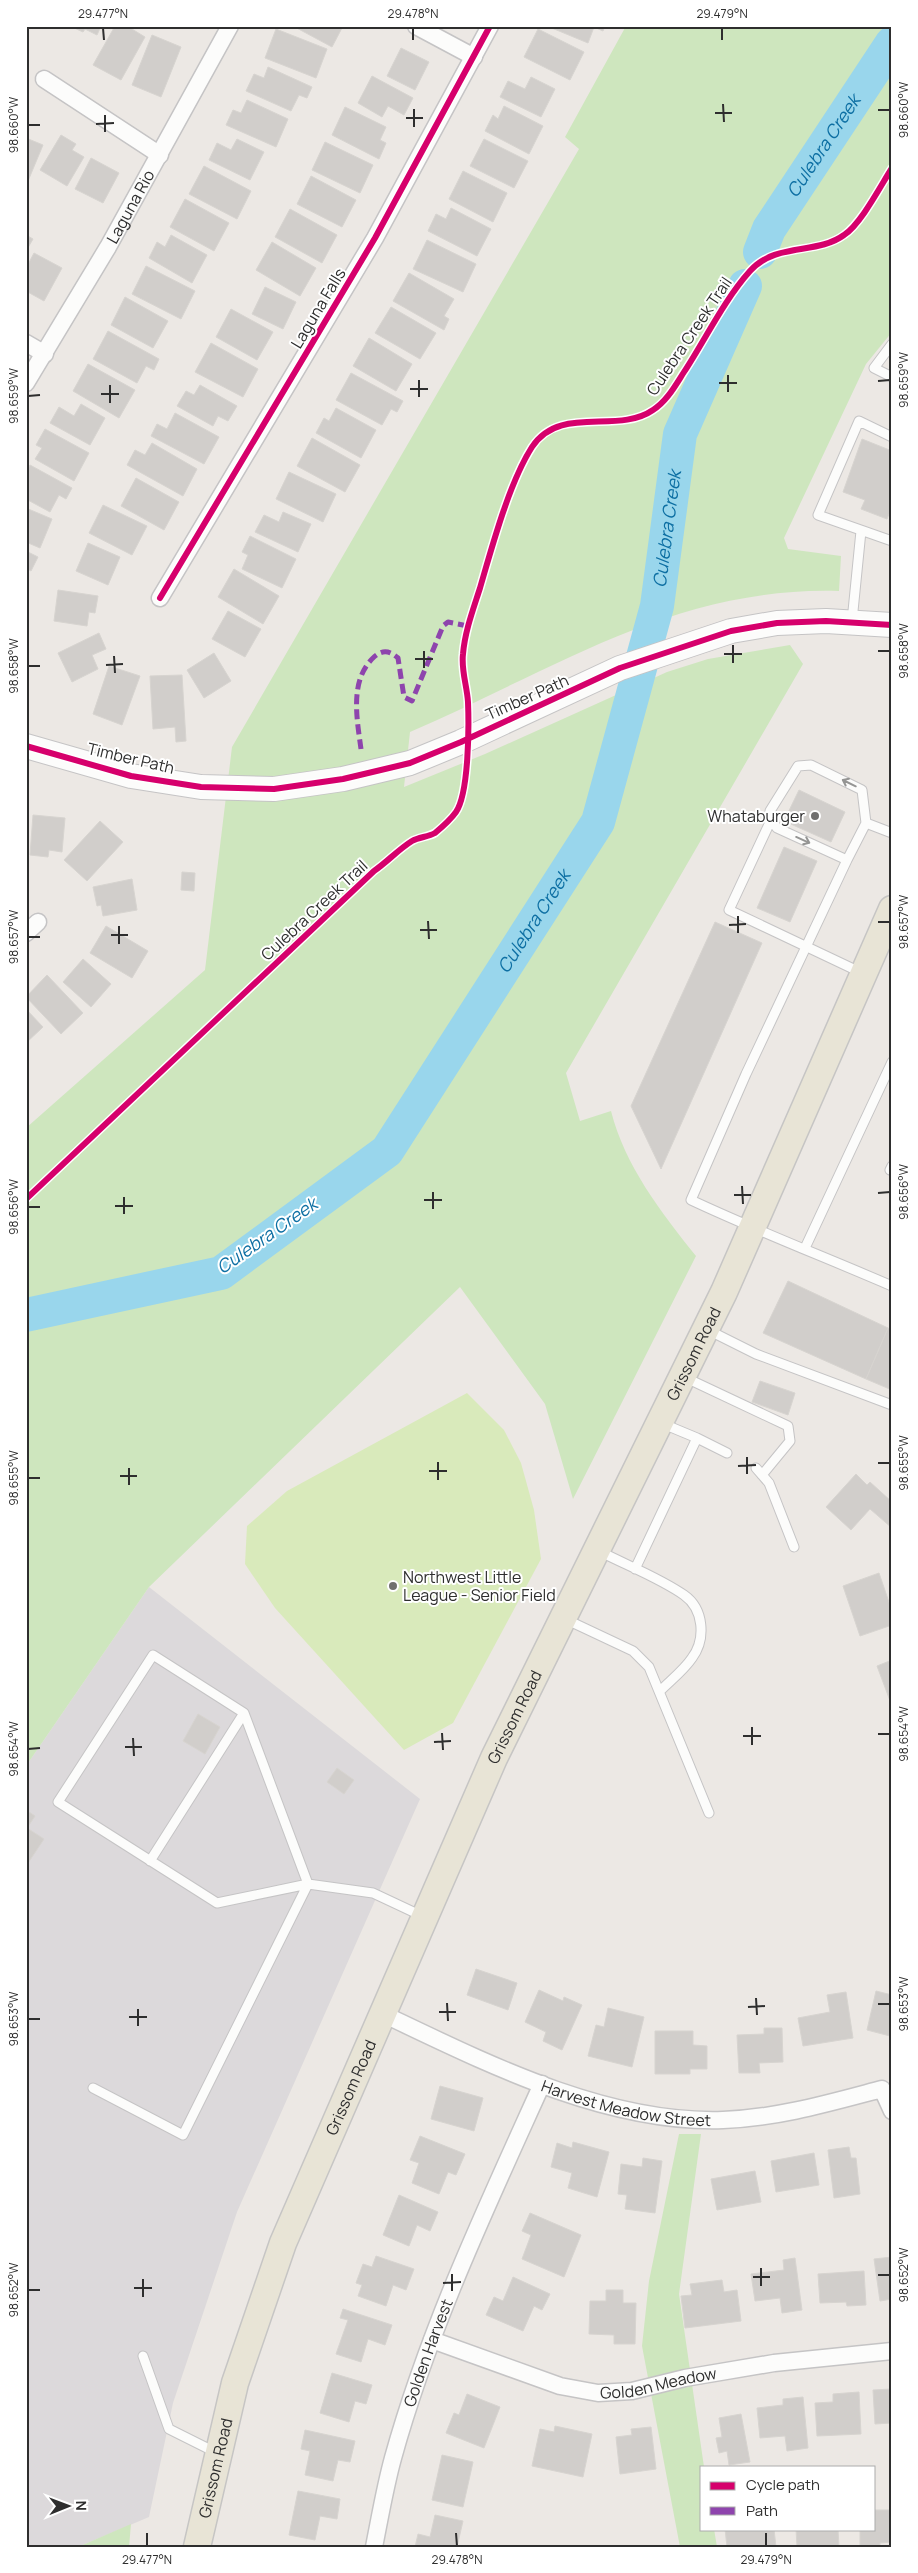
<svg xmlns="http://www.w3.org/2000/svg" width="918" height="2573" font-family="Manrope,sans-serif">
<rect width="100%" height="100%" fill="#ece8e4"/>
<path fill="#dcd9db" d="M149 1587 420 1799 237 2212 173 2403 149 2517 78 2547H26V1766Z"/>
<path fill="#cee6be" d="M626 26H892V332L866 364 784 538 788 549 841 556 839 591C675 586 554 670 410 732L404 787 485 754 667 672 708 659 790 645 803 664 566 1073 580 1121 611 1111C625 1166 661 1212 696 1256L573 1499 545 1404 460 1287 149 1587 26 1766V1128L205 970 232 747 579 149 565 137Z
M679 2134H701L679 2294 704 2467H702V2529H714L717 2547H680L642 2346 649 2281Z
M131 2524 129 2547H78Z"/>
<path fill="#d9eabb" d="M467 1393 504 1430 521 1463 534 1510 541 1559 453 1723 404 1750 275 1608 245 1564 247 1526 287 1491Z"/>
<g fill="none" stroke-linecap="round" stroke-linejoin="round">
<g stroke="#99d6ec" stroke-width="34">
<path id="s1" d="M760 252 769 229 892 43"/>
<path id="s2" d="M26 1315 221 1273 387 1151 598 822 657 606 680 434 745 286"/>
</g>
</g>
<path fill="#d1cecb" stroke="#d7d4d0" d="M70 26H101L97 35 85 29 83 32Z
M115 26H127L145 37 121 80 93 65Z
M293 26H343L332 47Z
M547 26H605L603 31 594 27 588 43Z
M276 29 327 49 316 78 265 58Z
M538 29 584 52 570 80 524 57Z
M152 35 181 47 161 97 132 85Z
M401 48 429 62 415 90 387 76Z
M268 67 312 87 307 98 299 95 291 111 246 91 254 74 264 78Z
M372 76 413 98 404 115 388 106 382 117 358 103Z
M531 77 555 89 541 117 500 97 508 81 525 89Z
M247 100 288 119 276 147 226 125 233 110 241 113Z
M504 106 543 126 529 154 485 131 493 115 498 119Z
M345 107 386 127 380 140 386 143 379 159 332 135Z
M61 135 76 144 72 150 84 157 67 186 40 170Z
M26 138 43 145 28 181 26 180Z
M237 139 264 152 250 180 209 160 217 143 231 150Z
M484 139 528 161 514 188 470 166Z
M325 142 373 165 360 193 312 170Z
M91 158 119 173 103 203 75 189Z
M204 166 251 191 237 219 189 194Z
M463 171 507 193 493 222 449 199Z
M311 176 356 200 342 227 297 204Z
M185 199 229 223 214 251 170 227Z
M451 208 491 229 477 256 428 231 436 214 446 219Z
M290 209 337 235 322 263 275 237Z
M26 235 33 239 26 251Z
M171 235 207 255 192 283 149 258 157 242 165 247Z
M427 240 476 264 463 292 413 269Z
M272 242 316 268 300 296 256 270Z
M34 253 62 268 44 301 26 291V268Z
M146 266 195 291 181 319 132 294Z
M409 273 454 299 444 316 449 319 444 330 393 301Z
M265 287 296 302 283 329 252 314Z
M125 297 168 321 153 348 111 325Z
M391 307 436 333 420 359 375 333Z
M231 309 273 332 257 360 216 337Z
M108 331 159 359 154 370 146 366 137 383 93 359Z
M369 338 412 364 396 391 353 366Z
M211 343 258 369 243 397 195 372Z
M88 364 135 390 119 418 73 391Z
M351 373 403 401 397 412 391 409 382 425 336 400Z
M200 385 237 406 228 421 218 416 213 426 177 406 186 391 194 395Z
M81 404 105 418 90 445 50 423 59 407 74 416Z
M336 408 376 430 361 458 316 433 324 418 329 421Z
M175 413 219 437 204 464 151 436 157 424 167 429Z
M45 429 89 453 74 481 35 459 42 448 36 445Z
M312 438 360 465 345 492 297 466Z
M862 439 892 451V507L887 519 861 509 865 500 843 492Z
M152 443 197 469 183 496 127 465 135 450 145 455Z
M30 465 72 488 66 499 59 495 50 512 26 499V473Z
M289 472 336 494 323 522 276 499Z
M136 478 179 502 164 530 121 506Z
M103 505 147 526 132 555 89 533Z
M26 508 52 519 40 548 26 542Z
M283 512 311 524 298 552 255 532 264 515 279 522Z
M250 536 296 559 282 588 242 569 248 555 242 552Z
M88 543 120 557 108 585 76 571Z
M26 551 38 557 31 571 26 568Z
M234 569 279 596 263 624 218 597Z
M58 590 98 596 95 613 89 612 87 626 54 621Z
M228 611 261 629 245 657 212 639Z
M99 633 106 649 92 655 98 669 72 682 58 653Z
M214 653 231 681 204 698 187 670Z
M109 666 140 676 122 725 93 714Z
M182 675 186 741 176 742 175 727 153 729 150 676Z
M799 790 845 812 831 842 784 821Z
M33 815 65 818 62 852 49 850 48 857 30 855Z
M100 821 123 842 87 881 64 860Z
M784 847 817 861 790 922 757 908Z
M182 872 195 873 194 891 181 890Z
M132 879 137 910 103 916 101 905 97 906 93 887Z
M715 922 762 943 661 1169 631 1106Z
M106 926 148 951 132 978 90 953Z
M83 959 111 984 91 1007 63 982Z
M47 975 83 1013 61 1034 26 997Z
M26 1009 43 1027 26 1043Z
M788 1281 888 1328 866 1379 763 1333Z
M888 1328 892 1330V1390L866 1379Z
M760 1381 795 1393 788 1415 752 1402Z
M856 1474 867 1485 870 1482 892 1502V1528L870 1509 851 1530 826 1507Z
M879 1573 892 1611V1625L860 1636 843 1586Z
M892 1660V1706L877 1666Z
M198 1714 220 1727 205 1754 183 1741Z
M337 1768 354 1780 344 1794 327 1782Z
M26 1810 35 1816 27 1828 44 1839 26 1866Z
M476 1969 517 1983 508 2010 467 1995Z
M539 1990 563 2001 564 1997 582 2005 562 2050 543 2041 546 2032 525 2022Z
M876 1991 892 1995 890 2036 867 2030Z
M846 1992 853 2038 803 2046 798 2018 830 2012 827 1995Z
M608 2008 644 2017 632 2067 588 2056 596 2025 604 2027Z
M764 2028H782L783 2062 759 2063 760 2073H739L737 2035 764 2034Z
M655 2031H693V2045L707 2046V2069H690V2074H655Z
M440 2086 483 2098 474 2131 431 2119Z
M420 2136 465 2154 456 2175 448 2172 439 2194 412 2183 419 2163 410 2160Z
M573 2142 609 2152 597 2197 568 2188 572 2173 551 2167 557 2143 572 2148Z
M849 2147 851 2158H856L860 2194 834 2198 828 2150Z
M814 2153 819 2185 776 2192 771 2161Z
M643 2158 662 2161 655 2213 625 2209 627 2195 618 2194 621 2164 642 2167Z
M755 2171 761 2202 717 2210 711 2179Z
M399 2195 438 2212 430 2231 417 2225 409 2246 383 2235Z
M530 2213 581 2235 564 2277 522 2259 531 2235 522 2231Z
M376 2256 414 2269 406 2290 393 2285 386 2306 358 2296 362 2285 356 2283 363 2264 372 2267Z
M892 2257V2299L880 2301 874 2259Z
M795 2258 802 2310 782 2313 780 2298 755 2301 751 2274 784 2270 783 2260Z
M864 2271 866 2305 847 2306 846 2302 820 2303 818 2274Z
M513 2277 550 2294 542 2310 534 2306 523 2331 486 2315 494 2297 503 2301Z
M722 2280 724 2292 737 2290 741 2321 685 2328 681 2296 692 2295 690 2284Z
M606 2290H623V2303H636L635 2344H614V2335L589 2334 590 2301H606Z
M343 2309 392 2325 385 2345 368 2339 361 2362 336 2354 348 2320 340 2318Z
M332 2373 372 2385 366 2404 355 2401 349 2422 320 2413Z
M892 2389V2431H891V2423L875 2424 873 2390Z
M859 2392 861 2434 817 2436 815 2403 833 2402V2394Z
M467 2394 500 2407 484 2448 446 2433 454 2413 459 2415Z
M803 2397 808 2448 787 2451 785 2436 760 2438 757 2408 783 2405V2399Z
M741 2414 750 2462 729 2465 727 2451 719 2453 716 2438 722 2437 719 2418Z
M555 2426 592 2434 583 2477 532 2466 540 2429 554 2432Z
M651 2427 656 2469 620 2474 616 2437 632 2435 631 2429Z
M305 2430 355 2441 350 2462 338 2460 333 2481 305 2475 310 2451 301 2449Z
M442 2455 473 2462 463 2507 432 2500Z
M298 2491 340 2499 337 2519 320 2516 315 2540 289 2535Z
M874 2510H892V2542L880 2543V2547H860V2529H874Z
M435 2515 463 2521 457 2547H415L418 2534 430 2537Z
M725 2529H774L776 2547H727Z
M796 2529H838L839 2547H797Z"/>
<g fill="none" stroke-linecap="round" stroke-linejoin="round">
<defs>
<path id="lane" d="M892 344 874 368 892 377
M892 437 859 421 818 515 892 541
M852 621 861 531
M771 820 729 910 862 973
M866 823 892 833
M847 860 777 828 771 820 770 811 798 766 811 765 862 790 866 823 847 860 746 1074 691 1200C757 1231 825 1257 892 1286
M890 1170 892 1166
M805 1248 892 1062
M708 1330 756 1354 892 1405
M684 1377 788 1426 790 1441 762 1475
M697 1438 727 1453
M756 1468 769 1483 794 1547
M599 1551C626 1565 660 1578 684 1595 704 1609 706 1639 692 1658 684 1670 671 1680 660 1691
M635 1569 697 1438 661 1423
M565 1619 633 1651 649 1667 709 1813
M153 1655 244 1713 308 1884 217 1903 58 1802Z
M150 1861 244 1713
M93 2088 183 2135 308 1884 373 1893 422 1916
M143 2356 169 2429 217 2453"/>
<g id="street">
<path d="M416 26 474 57"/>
<path d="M44 79 160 155"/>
<path d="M26 343 45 354"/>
<path id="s3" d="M26 383 108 247 230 26"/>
<path d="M160 598 375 238 490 26"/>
<path d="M26 933 38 922"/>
<path id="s4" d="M383 2014C486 2063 606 2124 723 2120 778 2118 829 2103 882 2089L892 2111"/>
<path id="s5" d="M432 2340 560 2386 598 2393 632 2391 685 2378 774 2363 892 2351"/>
<path id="s6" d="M374 2547C380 2517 385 2487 393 2458 429 2328 487 2206 542 2084"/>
</g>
<path id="secondary" d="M26 746 131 776 201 787 274 789 343 779 410 763 461 742 620 668 731 631 777 623 826 621 892 625"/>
<g id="primary">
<path id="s7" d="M197 2547 235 2383 283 2243 494 1758 724 1292 892 909"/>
</g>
</defs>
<use href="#lane" stroke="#c5c4c5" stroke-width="11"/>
<use href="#street" stroke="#c5c4c5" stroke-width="19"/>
<use href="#secondary" stroke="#c5c4c5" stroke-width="26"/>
<use href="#primary" stroke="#c6c5c4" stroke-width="29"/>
<use href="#lane" stroke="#fcfcfb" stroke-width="9"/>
<use href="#street" stroke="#fcfcfb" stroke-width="16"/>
<use href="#secondary" stroke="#fcfcfb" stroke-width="24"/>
<use href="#primary" stroke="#e8e4d6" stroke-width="26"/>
<path stroke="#8e44ad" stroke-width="5" stroke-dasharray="10 5" stroke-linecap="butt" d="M361 749C357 719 349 680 374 657 383 649 390 651 398 658L404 697 412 701 443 626 448 622 468 626"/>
<defs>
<path id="cycleway" d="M160 598 375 238 490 26
M26 746 131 776 201 787 274 789 343 779 410 763 461 742 620 668 731 631 777 623 826 621 892 625
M26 1199 374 871C387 862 399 849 412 841 419 837 428 837 435 833 441 828 451 819 456 812 469 793 469 726 468 702 467 686 461 670 463 654 465 631 473 610 480 588 492 547 509 483 532 447 560 404 617 435 653 410 667 401 675 386 684 372 705 340 724 300 750 271 776 242 817 255 844 235 861 224 881 185 892 168"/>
</defs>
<use href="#cycleway" stroke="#fff" stroke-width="9"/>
<use href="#cycleway" stroke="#d6006c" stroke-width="6"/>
</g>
<defs><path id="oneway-shaft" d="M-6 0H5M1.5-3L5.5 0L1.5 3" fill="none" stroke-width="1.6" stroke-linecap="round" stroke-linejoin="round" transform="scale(1.25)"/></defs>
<g stroke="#959594">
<use href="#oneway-shaft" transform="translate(849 783) rotate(-154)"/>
<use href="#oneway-shaft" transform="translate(803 840) rotate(24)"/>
</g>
<path fill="none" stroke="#2e2e2e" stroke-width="2" d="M103 28 104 40M413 28V40M722 28V40M723 104 724 122M414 109V127M878 110H890M715 113H732M105 115V132M406 118H423M96 124 114 123M28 125H40M728 375V392M419 380V397M878 381 890 380M719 383H737M110 385V403M410 389H428M101 394H119M28 396 40 395M733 645V663M424 651V668M878 651H890M724 654H742M114 656 115 673M415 659H433M106 665 123 664M28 666H40M738 916V933M428 921 429 939M878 922H890M729 925 746 924M119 926V944M420 930H437M111 935H128M28 937H40M742 1186 743 1204M433 1192V1209M878 1193 890 1192M734 1195H751M124 1197V1214M424 1200H442M115 1206H133M28 1207H40M747 1457V1474M438 1462V1480M878 1463H890M738 1466 756 1465M129 1468V1485M429 1471H447M120 1476H137M28 1478H40M752 1727V1745M442 1733 443 1750M878 1734H890M743 1736H761M133 1738 134 1756M434 1742 451 1741M125 1747H142M28 1749 40 1748M756 1998 757 2015M447 2003 448 2021M878 2004H890M748 2007 765 2006M138 2009V2026M439 2012H456M129 2017H147M28 2019H40M761 2268V2286M452 2274V2291M878 2275H890M753 2277H770M143 2279V2297M443 2283 461 2282M134 2288H152M28 2290H40M147 2533V2546M456 2533 457 2546M766 2533V2546"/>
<g fill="#706f6e" stroke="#fff" stroke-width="2">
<circle cx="815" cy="816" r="5"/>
<circle cx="393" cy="1586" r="5"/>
</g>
<g text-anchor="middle" stroke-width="4" stroke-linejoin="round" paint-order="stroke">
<g font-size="16" fill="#2e2e2e" stroke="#fff">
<text dy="6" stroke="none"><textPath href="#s3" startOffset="205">Laguna Rio</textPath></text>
<text transform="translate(318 308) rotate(-59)" y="6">Laguna Falls</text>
<text transform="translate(689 336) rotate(-56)" y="6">Culebra Creek Trail</text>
<text transform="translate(527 697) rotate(-24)" y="6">Timber Path</text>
<text transform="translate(131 758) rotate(13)" y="6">Timber Path</text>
<text transform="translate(314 910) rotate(-43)" y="6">Culebra Creek Trail</text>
<text dy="6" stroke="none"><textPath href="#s7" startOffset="1296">Grissom Road</textPath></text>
<text dy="6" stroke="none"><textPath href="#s7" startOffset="891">Grissom Road</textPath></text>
<text dy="6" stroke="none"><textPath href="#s7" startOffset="486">Grissom Road</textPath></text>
<text dy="6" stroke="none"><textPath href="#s4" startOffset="261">Harvest Meadow Street</textPath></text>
<text dy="6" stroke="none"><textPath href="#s6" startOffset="202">Golden Harvest</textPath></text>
<text dy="6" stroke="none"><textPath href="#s5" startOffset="236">Golden Meadow</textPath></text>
<text dy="6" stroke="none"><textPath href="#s7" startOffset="81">Grissom Road</textPath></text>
</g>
<g font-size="16" fill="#2e2e2e" stroke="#fff" text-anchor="end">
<text x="805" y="822">Whataburger</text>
<text x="403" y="1583" text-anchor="start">Northwest Little<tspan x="403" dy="18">League - Senior Field</tspan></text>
</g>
<g font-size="18" font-style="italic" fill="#0d6fa3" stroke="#fff">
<text dy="6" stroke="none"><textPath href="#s1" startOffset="124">Culebra Creek</textPath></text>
<text dy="6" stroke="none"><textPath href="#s2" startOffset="1098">Culebra Creek</textPath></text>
<text dy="6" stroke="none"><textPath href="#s2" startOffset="678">Culebra Creek</textPath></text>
<text transform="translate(267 1236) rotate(-35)" y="6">Culebra Creek</text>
</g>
</g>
<rect width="918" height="2573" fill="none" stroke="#ffffff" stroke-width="55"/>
<rect x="700" y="2466" width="175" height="65" fill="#ffffff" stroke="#ababab"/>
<rect x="710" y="2482" width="25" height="8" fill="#d6006c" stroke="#ababab"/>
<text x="746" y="2490" font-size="15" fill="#2e2e2e">Cycle path</text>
<rect x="710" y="2507" width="25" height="8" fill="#8e44ad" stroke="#ababab"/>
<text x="746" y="2516" font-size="15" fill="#2e2e2e">Path</text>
<g transform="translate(68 2506) rotate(89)" stroke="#ffffff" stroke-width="4" paint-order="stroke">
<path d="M0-4L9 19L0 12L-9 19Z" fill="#2e2e2e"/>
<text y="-8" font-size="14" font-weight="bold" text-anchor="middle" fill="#2e2e2e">N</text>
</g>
<rect x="28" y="28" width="862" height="2518" fill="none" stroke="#2e2e2e" stroke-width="2"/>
<g font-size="12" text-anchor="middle" fill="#2e2e2e">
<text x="103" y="18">29.477°N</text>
<text x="413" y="18">29.478°N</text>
<text x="722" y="18">29.479°N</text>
<text transform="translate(904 110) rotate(-90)" y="4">98.660°W</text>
<text transform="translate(14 125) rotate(-90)" y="4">98.660°W</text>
<text transform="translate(904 380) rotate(-90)" y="4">98.659°W</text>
<text transform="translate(14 396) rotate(-90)" y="4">98.659°W</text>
<text transform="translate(904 651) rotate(-90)" y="4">98.658°W</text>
<text transform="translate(14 666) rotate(-90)" y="4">98.658°W</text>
<text transform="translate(904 922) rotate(-90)" y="4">98.657°W</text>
<text transform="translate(14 937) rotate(-90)" y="4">98.657°W</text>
<text transform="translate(904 1192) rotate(-90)" y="4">98.656°W</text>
<text transform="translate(14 1207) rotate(-90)" y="4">98.656°W</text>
<text transform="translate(904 1463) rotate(-90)" y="4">98.655°W</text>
<text transform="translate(14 1478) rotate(-90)" y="4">98.655°W</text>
<text transform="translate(904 1734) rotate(-90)" y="4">98.654°W</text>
<text transform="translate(14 1749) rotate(-90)" y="4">98.654°W</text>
<text transform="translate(904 2004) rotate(-90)" y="4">98.653°W</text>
<text transform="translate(14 2019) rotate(-90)" y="4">98.653°W</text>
<text transform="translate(904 2275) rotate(-90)" y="4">98.652°W</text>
<text transform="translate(14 2290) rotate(-90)" y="4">98.652°W</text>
<text x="147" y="2564">29.477°N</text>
<text x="457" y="2564">29.478°N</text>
<text x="766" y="2564">29.479°N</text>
</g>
</svg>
